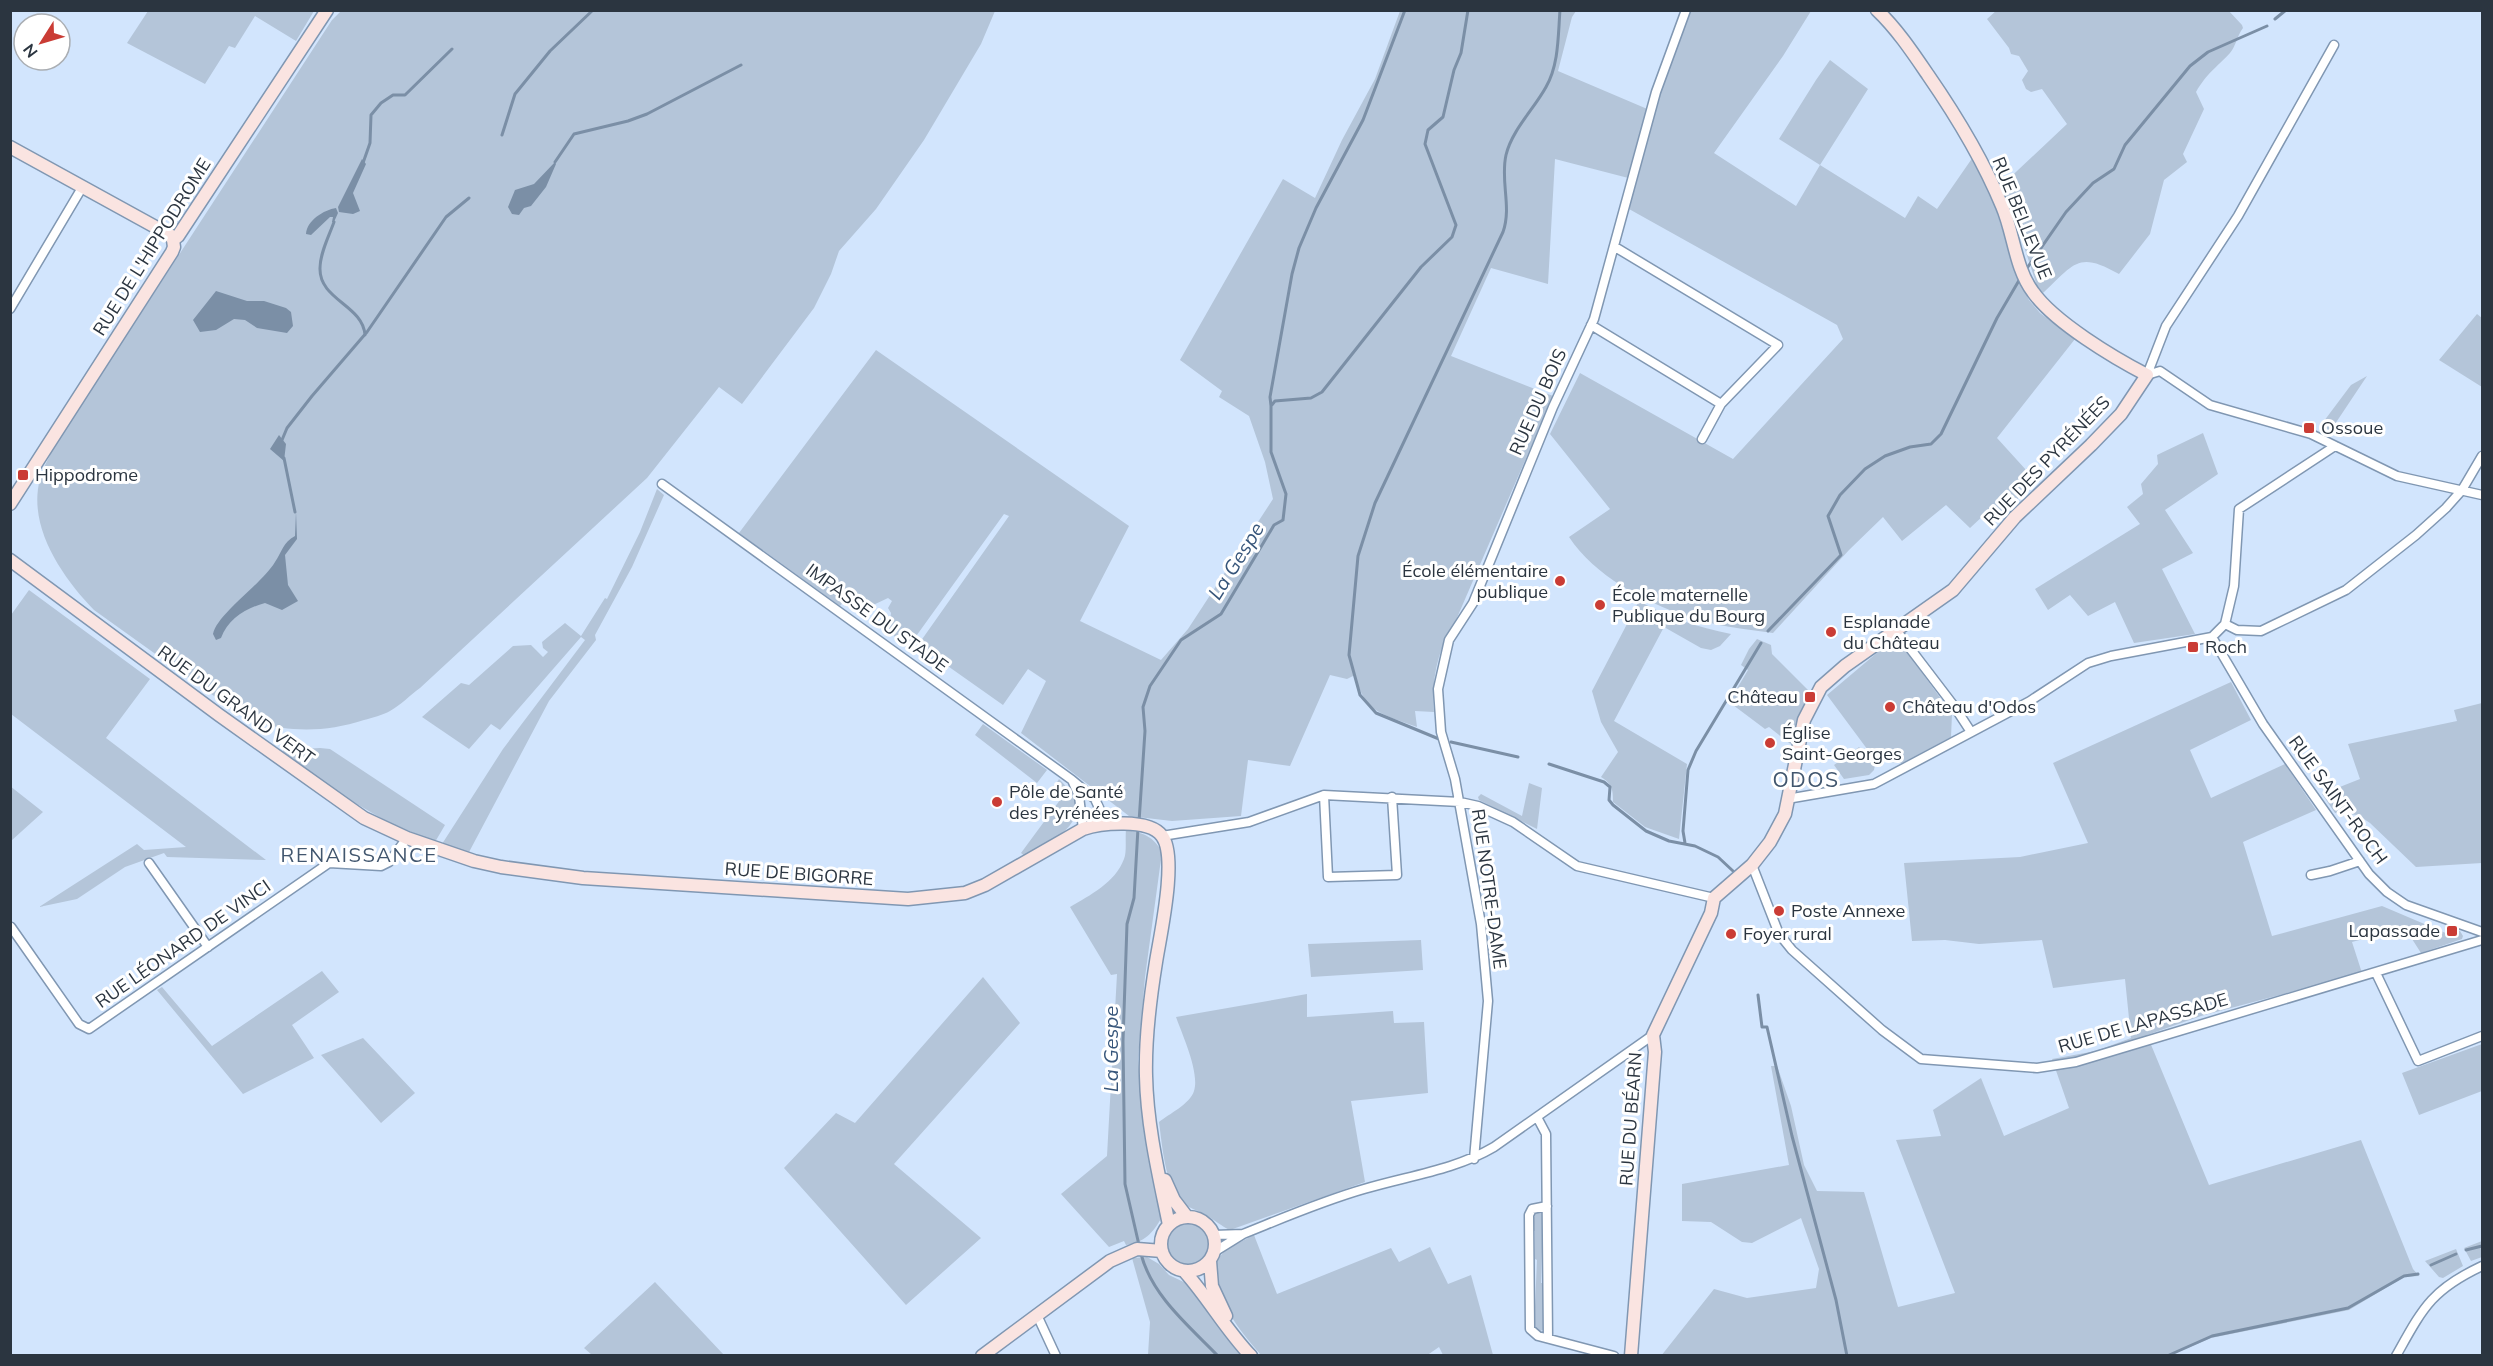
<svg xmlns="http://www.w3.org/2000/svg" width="2493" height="1366" font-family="Mulish,sans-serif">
<rect width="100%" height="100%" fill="#d2e5fd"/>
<path fill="#b4c5d9" d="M1997 10H2228L2242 25 2243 28C2237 36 2236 46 2230 53 2216 68 2207 73 2196 92L2204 109 2183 154 2187 162 2164 180 2150 234 2119 274C2078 251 2075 263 2043 293L2037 286 2016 222 2000 187 2067 124 2042 89 2031 92 2026 89 2022 80 2028 71 2019 56 2011 54 2009 48 1987 19Z
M148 11 313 10 314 11 296 41 255 16 235 48 229 46 205 84 127 43Z
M341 11H995L981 44 924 140 876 209 839 251 831 274 814 308 742 404 719 387 647 478 420 688C410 695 401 705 390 711 383 715 372 718 364 720 324 733 289 732 249 721L94 610C63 578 27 527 40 479 43 467 50 456 55 445L332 20Z
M1400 11H1576L1572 17 1558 71 1652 111 1691 11H1811L1783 56 1714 153 1796 206 1820 165 1779 139 1816 80 1830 60 1868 89 1820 165 1905 218 1918 196 1937 209 1973 157 1990 191 2017 275 2029 300 2040 313 2075 339 1997 438 2036 481 1992 524 1984 515 1970 528 1946 505 1902 541 1883 517 1849 550 1773 633C1744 629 1714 626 1686 616 1643 601 1595 576 1569 537L1610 509 1550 434 1580 373 1733 459 1843 339 1837 325 1629 209 1636 180 1555 159 1548 284 1491 268 1451 356 1553 396 1456 620C1438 648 1431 679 1434 712L1415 711 1417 727C1383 714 1365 714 1355 675L1347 679 1330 675 1290 766 1248 760 1241 816 1172 821 1129 816 1021 733 1046 681 1028 669 1003 705 918 645 1009 516 1004 514 909 646 895 637 889 628 891 613 888 608 892 601 888 598 869 607 849 595 840 606 739 533 876 350 1129 526 1080 621 1161 660 1188 629 1273 499 1265 462 1249 416 1219 397 1222 391 1180 360 1283 179 1315 198 1342 140 1375 79Z
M2477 314 2482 318V387L2439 360Z
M2367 376 2329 433 2324 421 2351 385Z
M2203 433 2218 474 2165 510 2193 553 2162 569 2195 634 2134 643 2115 602 2088 616 2070 595 2048 610 2035 589 2140 524 2127 507 2143 494 2141 484 2158 464 2157 455Z
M657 489 664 495 632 567 595 635 596 640 549 701 468 854 442 844 503 749 585 640 581 637 500 730 491 724 469 749 422 717 461 683 469 685 513 646 531 645 543 657 548 652 543 648 542 642 565 623 581 636 605 598 607 599 640 532Z
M29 590 150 679 106 738 266 860 167 857 164 853 125 867 77 899 39 907 137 844 144 850 186 847 11 714V615Z
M1639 601C1669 618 1697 627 1731 634L1720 646 1711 650 1701 648 1664 627 1614 721 1687 764 1679 839 1645 827 1613 802C1613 789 1612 784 1601 777L1618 752 1601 722 1592 691Z
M1757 639 1771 645 1772 654 1811 693 1793 746 1769 727 1765 729 1729 702 1748 670 1741 665 1749 649Z
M1891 641H1899L1952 714 1951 737 1902 763 1876 761 1827 695Z
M2231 682 2251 720 2190 750 2211 798 2285 764 2316 810 2243 842 2272 936 2382 906 2448 934 2452 928 2460 931 2463 936 2462 939 2421 953 2405 928 2352 942 2362 973 2201 1016 2147 1035 2209 1185 2361 1140 2413 1269 2419 1276 2404 1277 2349 1310 2211 1338 2171 1355 1661 1356 1714 1289 1747 1298 1816 1288 1819 1269 1801 1218 1752 1243 1742 1242 1711 1222 1682 1221V1184L1789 1165 1771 1066H1777L1791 1106 1804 1165 1817 1191 1864 1192 1898 1307 1955 1293 1896 1140 1941 1136 1933 1110 1981 1078 2004 1136 2069 1108 2052 1059 2096 1051 2131 1038 2125 979 2053 988 2042 940 1979 944 1945 940 1912 941 1904 863 2020 857 2088 843 2053 763Z
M2482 703V863L2416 867 2370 823 2358 815 2335 813 2322 794 2360 779 2348 744 2457 721 2454 710Z
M983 724 1047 770 1037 783 975 735Z
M1859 747 1875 765 1874 770 1869 775 1844 779 1834 765Z
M320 748 330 749 445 825 435 842 386 821 331 789 283 753V750Z
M1059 779C1100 819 1058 837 1026 857L1021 853 1060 800 1051 792Z
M1529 783 1542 788 1537 829 1479 800 1478 797 1481 794 1522 816Z
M10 786 43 812 11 841H10Z
M1126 830C1144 833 1153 836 1162 852L1145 977 1138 1059 1145 1135 1162 1217C1152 1234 1145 1242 1126 1245L1124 1241 1109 1247 1061 1194 1107 1156 1117 974 1111 975 1070 907C1090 895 1115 883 1124 859 1127 851 1125 839 1126 830Z
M1421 940 1423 970 1311 977 1308 944Z
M322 971 339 992 292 1025 314 1058 243 1094 157 990 162 987 212 1046Z
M983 977 1020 1023 894 1164 981 1238 906 1305 784 1168 836 1113 855 1123Z
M1307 994V1017L1393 1011 1394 1023 1424 1022 1428 1093 1351 1101 1365 1182 1230 1230C1221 1226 1215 1220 1206 1215 1198 1210 1189 1209 1182 1202 1165 1186 1162 1144 1159 1122 1169 1114 1190 1104 1194 1091 1200 1073 1182 1034 1176 1017Z
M363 1038 415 1093 381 1123 321 1055Z
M2482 1044V1091L2419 1115 2402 1073Z
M1538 1210 1543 1212 1541 1283H1543V1312H1546L1545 1329 1538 1332 1534 1330 1537 1260 1535 1259V1231L1531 1230V1216Z
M1165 1245a22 22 0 1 1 44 0a22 22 0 1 1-44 0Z
M1254 1235 1277 1294 1391 1248 1399 1262 1430 1247 1448 1284 1471 1275 1493 1355H1443L1439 1347 1426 1356 1261 1355C1235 1325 1219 1305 1215 1263L1225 1250Z
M2482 1241V1257L2471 1261 2464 1248Z
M2456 1249 2463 1266 2443 1278 2439 1277 2425 1261Z
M1147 1257 1159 1264 1169 1275 1190 1285 1209 1313 1244 1355H1148L1150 1322 1132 1258Z
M655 1282 724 1355H592L584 1348Z"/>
<path fill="#7b8fa6" d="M362 159 366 164 353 193 360 211 353 214 339 212 338 207Z
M555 162 556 164 546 187 531 206 524 208 519 215 512 214 508 207 515 190 534 184Z
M336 208 338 213 334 222H332L333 217H330L311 235 306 234C307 220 324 210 336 208Z
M216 291 247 301H264L286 308 291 312 293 326 287 333 257 328 245 320 234 319 216 330 200 332 193 320Z
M279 435 286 444 284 461 270 449Z
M296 512 297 539 285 555 288 585 298 601 282 610 265 603C246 608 228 619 221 638L216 640 213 634C218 613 261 585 275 562 282 552 283 542 295 536Z"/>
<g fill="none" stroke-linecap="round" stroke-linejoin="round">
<path stroke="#7b8fa6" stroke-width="3" d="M2275 19 2286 10
M502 135 515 94 550 51 593 10
M555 162 574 134 628 121 647 114 741 65
M363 163 370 143 371 115 381 103 393 95H405L452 49
M334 222C329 236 320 253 320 268 319 300 363 305 365 335
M2025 271 2066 212 2093 183 2114 169 2125 145 2190 66 2208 52 2267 26
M1271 406 1270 397 1292 274 1299 248 1316 208 1363 120 1405 10
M282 440 287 428 312 396 367 332 446 217 469 198
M284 458 295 512
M1768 631 1841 555 1828 516 1840 495 1865 469 1885 456 1910 447 1931 444 1941 434 1997 318 2021 277
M1439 739 1376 713 1360 695 1349 655 1358 556 1375 503 1503 232C1512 207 1500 181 1506 155 1512 130 1534 109 1546 87 1559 64 1558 36 1560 10
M1451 742 1518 757
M1549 764 1604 782 1610 787 1609 800 1613 805 1646 831 1669 841 1695 846 1718 857 1733 871
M1139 822 1145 731 1143 707 1150 686 1181 640 1221 614 1274 525 1283 520 1286 494 1271 452V406L1275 401 1311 398 1322 392 1421 267 1452 237 1456 225 1425 144 1428 130 1443 117 1454 70 1461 53 1468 10
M1138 828 1134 898 1127 924 1123 1041 1125 1184 1139 1245
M1685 843 1683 831 1688 770 1696 751 1761 643
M1758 995 1762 1027H1767L1792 1136 1836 1300 1847 1356
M2466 1250 2482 1246
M1141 1254C1152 1296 1189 1326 1218 1356
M2431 1265 2456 1254
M2167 1356 2212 1336 2348 1308 2404 1276 2418 1274"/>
<defs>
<path id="street" d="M10 309 83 186
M1591 325 1721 404 1778 345 1615 247
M2147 375 2166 326 2238 216 2334 45
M2147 375 2160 371 2210 405 2311 434 2397 476 2482 495
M1702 439 1721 404
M662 484 1072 780
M2225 624 2237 630 2261 631 2346 590 2416 535 2446 508 2462 490 2482 456
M1896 630 1954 706 1971 732
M2212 637 2263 724 2369 874 2387 892 2406 905 2482 932
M1324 795 1328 877 1397 875 1392 797
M1787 799 1874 784 2030 701 2088 663 2111 656 2212 637 2225 624 2234 586 2239 509 2335 446
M1083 829 1079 796 1072 780 1095 799 1106 823
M1162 836 1249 822 1324 795 1460 802 1478 806 1513 822 1577 866 1714 898
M149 863 208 947
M1752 865 1779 934 1792 950 1882 1030 1921 1059 2037 1068 2076 1062 2482 940
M2311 875 2330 871 2360 861
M11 927 79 1024 89 1029 329 863 381 866 389 862 407 838
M2376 973 2418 1061 2482 1036
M1537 1117 1546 1134 1548 1338
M1474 1159 1488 1001 1481 924 1455 779 1441 732 1438 689 1449 640 1473 603 1553 407 1594 319 1656 92 1686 10
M1547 1206 1532 1209 1529 1215 1530 1329 1538 1336 1614 1356
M1243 1234C1283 1218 1322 1201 1364 1189 1407 1176 1455 1170 1494 1147L1653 1035
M1214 1252 1243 1234 1214 1235
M1037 1315 1056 1356
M2396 1356C2423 1308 2431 1290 2482 1266"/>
<path id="secondary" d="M10 147 170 235 173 240
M173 240 178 236 327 10
M10 504 172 252 174 247 173 240
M10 560 219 715 364 818 407 838 474 861 501 867 583 878 908 899 965 893 985 885 1083 829C1100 823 1149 818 1162 836 1178 857 1160 936 1156 962 1150 999 1145 1038 1146 1076 1147 1126 1159 1176 1169 1225
M1165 1180 1174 1200 1187 1217
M1161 1244a27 27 0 1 1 54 0a27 27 0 1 1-54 0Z
M1210 1261 1212 1286 1226 1316
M1185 1272C1209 1299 1226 1330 1251 1356
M982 1356 1110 1261 1137 1249 1162 1251
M1631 1356 1655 1052 1653 1035 1711 913 1714 898 1752 865 1770 842 1785 814 1804 720 1821 687 1845 666 1953 590 2015 517 2091 445 2121 414 2147 375C2114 358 2054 322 2033 292 2015 268 2014 234 2002 206 1983 160 1957 117 1928 75 1913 53 1897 29 1877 10"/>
</defs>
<use href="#street" stroke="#8097b2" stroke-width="11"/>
<use href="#secondary" stroke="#8097b2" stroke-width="15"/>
<use href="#street" stroke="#fff" stroke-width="8"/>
<use href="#secondary" stroke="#fae4e1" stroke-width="12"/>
</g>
<g fill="#ca3c35" stroke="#fff" stroke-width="2">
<rect x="2303" y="422" width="12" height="12" rx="3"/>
<rect x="17" y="469" width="12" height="12" rx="3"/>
<circle cx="1560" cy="581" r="6"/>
<circle cx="1600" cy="605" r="6"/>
<circle cx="1831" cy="632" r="6"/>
<rect x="2187" y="641" width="12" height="12" rx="3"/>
<rect x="1804" y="691" width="12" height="12" rx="3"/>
<circle cx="1890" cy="707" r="6"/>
<circle cx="1770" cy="743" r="6"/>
<circle cx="997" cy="802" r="6"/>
<circle cx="1779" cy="911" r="6"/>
<rect x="2446" y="925" width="12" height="12" rx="3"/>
<circle cx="1731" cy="934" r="6"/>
</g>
<g text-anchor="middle" stroke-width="6" stroke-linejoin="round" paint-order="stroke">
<g font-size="18" fill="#2b3540" stroke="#fff">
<text transform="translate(2022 218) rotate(68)" y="6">RUE BELLEVUE</text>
<text transform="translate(152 247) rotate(-58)" y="6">RUE DE L'HIPPODROME</text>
<text transform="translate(1538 402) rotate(-66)" y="6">RUE DU BOIS</text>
<text transform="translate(2047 461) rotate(-46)" y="6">RUE DES PYRÉNÉES</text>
<text transform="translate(877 618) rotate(36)" y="6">IMPASSE DU STADE</text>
<text transform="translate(236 705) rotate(36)" y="6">RUE DU GRAND VERT</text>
<text transform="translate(2338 800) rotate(54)" y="6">RUE SAINT-ROCH</text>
<text transform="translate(799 874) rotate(4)" y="6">RUE DE BIGORRE</text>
<text transform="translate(1489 889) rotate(82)" y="6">RUE NOTRE-DAME</text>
<text transform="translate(183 944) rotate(-35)" y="6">RUE LÉONARD DE VINCI</text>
<text transform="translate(2143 1023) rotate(-16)" y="6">RUE DE LAPASSADE</text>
<text transform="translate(1631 1119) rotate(-86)" y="6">RUE DU BÉARN</text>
</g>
<g font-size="18" fill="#2b3540" stroke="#fff" text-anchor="start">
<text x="2321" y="434">Ossoue</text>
<text x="35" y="481">Hippodrome</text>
<text x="1548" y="577" text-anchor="end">École élémentaire<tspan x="1548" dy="21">publique</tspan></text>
<text x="1612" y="601">École maternelle<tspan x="1612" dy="21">Publique du Bourg</tspan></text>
<text x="1843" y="628">Esplanade<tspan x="1843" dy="21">du Château</tspan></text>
<text x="2205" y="653">Roch</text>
<text x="1798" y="703" text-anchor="end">Château</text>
<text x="1902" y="713">Château d'Odos</text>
<text x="1782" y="739">Église<tspan x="1782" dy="21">Saint-Georges</tspan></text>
<text x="1009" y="798">Pôle de Santé<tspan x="1009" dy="21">des Pyrénées</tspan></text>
<text x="1791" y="917">Poste Annexe</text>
<text x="2440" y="937" text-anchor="end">Lapassade</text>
<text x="1743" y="940">Foyer rural</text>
</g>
<g font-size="20" font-style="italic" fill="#36557a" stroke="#fff">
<text transform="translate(1236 561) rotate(-58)" y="7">La Gespe</text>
<text transform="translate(1111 1049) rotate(-90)" y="7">La Gespe</text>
</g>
<g font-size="20" letter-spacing="1.5" fill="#41566e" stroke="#fff">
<text x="359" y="862">RENAISSANCE</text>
</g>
<g font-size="21" letter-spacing="1.5" fill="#41566e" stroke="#fff">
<text x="1806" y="787">ODOS</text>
</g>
</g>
<rect width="2493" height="1366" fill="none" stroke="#2b3540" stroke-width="24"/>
<g transform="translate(42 42) rotate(233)"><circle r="28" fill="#ffffff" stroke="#aaaeb3" stroke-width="1.5"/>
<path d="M0-4.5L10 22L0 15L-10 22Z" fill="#ca3c35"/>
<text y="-9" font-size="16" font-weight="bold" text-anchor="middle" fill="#2b3540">N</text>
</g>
</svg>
